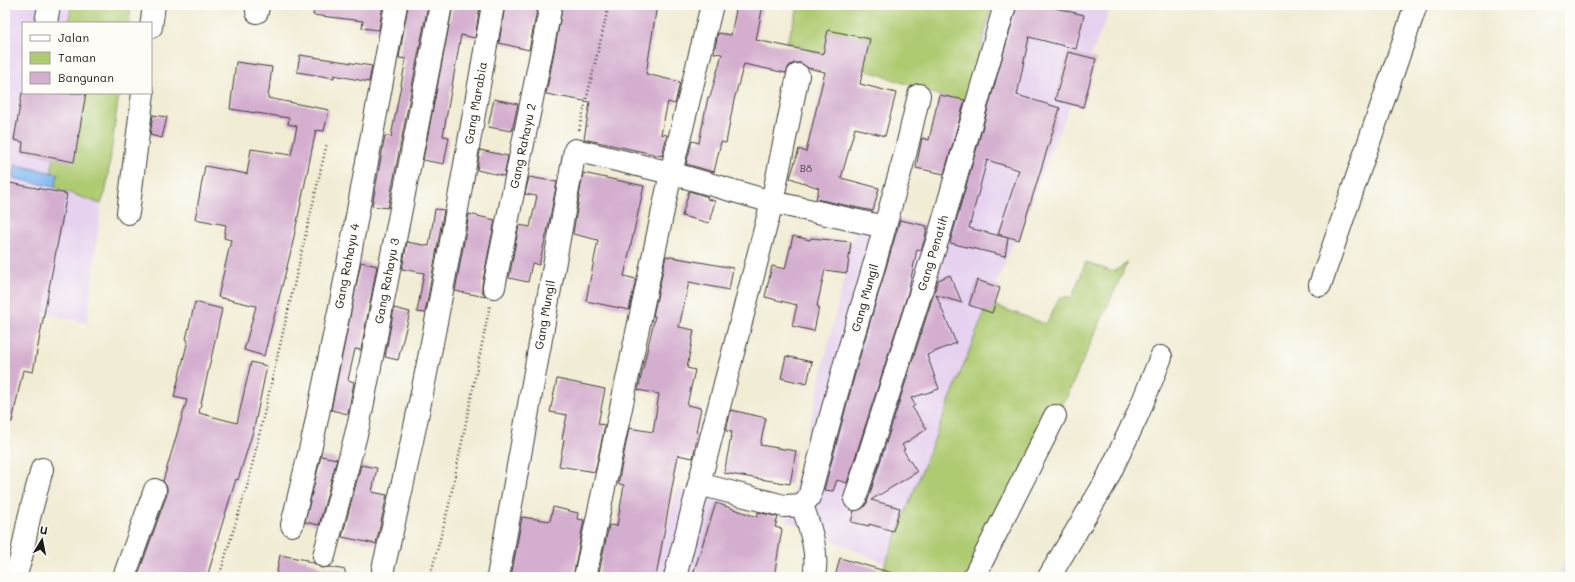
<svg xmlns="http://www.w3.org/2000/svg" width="1575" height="582" font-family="Mali,sans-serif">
<rect width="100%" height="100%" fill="#fdfcf7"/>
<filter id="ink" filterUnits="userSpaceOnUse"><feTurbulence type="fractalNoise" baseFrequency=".025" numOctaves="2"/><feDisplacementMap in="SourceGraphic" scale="8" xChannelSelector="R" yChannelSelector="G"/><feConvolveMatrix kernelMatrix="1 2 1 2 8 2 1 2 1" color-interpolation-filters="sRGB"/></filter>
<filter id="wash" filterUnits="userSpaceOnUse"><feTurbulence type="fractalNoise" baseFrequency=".012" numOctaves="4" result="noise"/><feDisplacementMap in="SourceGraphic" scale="16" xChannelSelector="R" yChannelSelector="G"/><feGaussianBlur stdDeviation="0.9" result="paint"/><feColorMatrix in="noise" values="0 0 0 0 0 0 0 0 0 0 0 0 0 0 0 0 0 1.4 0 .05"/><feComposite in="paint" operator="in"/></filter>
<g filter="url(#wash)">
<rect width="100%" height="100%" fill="#f1ecd4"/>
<path fill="#e6d2f0" d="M5 5H71L69 23H23V93H60L50 186 101 204 87 323 27 308 5 374Z
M992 5H1112L988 303 885 563 787 521 859 213 926 224 966 105Z
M677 488 731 504 714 577H653Z
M1570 536V577H1560Z"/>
<path fill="#afcb72" stroke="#667447" d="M71 5H131L129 23H69Z
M799 5H992L966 105 787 42Z
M60 93H119L106 190 101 204 50 186Z
M1086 262 1113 272 1127 263 991 564 983 577H880L988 303 1046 324 1060 297H1072Z"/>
<path fill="#87bcf5" stroke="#526c88" d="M16 165 58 174 55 187 13 178Z"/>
<g id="blocks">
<path fill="#d4aecf" d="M314 5H383L379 30 362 28 363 21 313 15Z
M408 5H428L388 208 372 206 385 136 391 137 406 59 399 58Z
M453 5H480L475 38 461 35 443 136 449 137 444 164 423 160Z
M505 5H538L529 50 499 43Z
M563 5H657L646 74 680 82 675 104 668 102 661 134 667 135 662 156 584 139 590 102 546 94Z
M737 5H763L756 40 823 54 828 30 870 39 860 84 896 93 885 136 855 128 841 178 879 188 873 211 816 199 819 188 790 178 799 149 806 152 825 72 808 68 801 63H794L789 66 786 73 744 64 734 100 726 143 721 142 714 172 686 164 692 141 699 143 708 97H710L722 54 714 53 718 33 731 35Z
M1017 5H1043L1084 15 1076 49 1029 37 1017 95 1060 108 1019 240 998 234 1019 170 987 160 969 228 1008 238 1005 256 950 243Z
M1068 52 1096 59 1083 107 1055 100Z
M300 55 372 66 369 82 334 75V78L297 72Z
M236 62 272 67 268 98 329 110 324 131 316 130 291 251 264 356 244 350 256 306 218 297 231 240 224 238 226 225 195 219 205 166 247 174 251 149 291 155 297 126 288 124 289 118 230 109Z
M22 93H86L74 162 22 152 23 142 14 140Z
M939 95 965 100 944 174 916 168 922 138 929 140Z
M494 99 518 104 512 131 488 127Z
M153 115 167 117 162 138 150 135Z
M480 150 508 156 504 176 477 170Z
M583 173 644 186 624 276 636 279 629 310 586 301 598 240 573 234Z
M529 177 557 182 548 228 539 265 532 263 528 282 509 278 519 225 530 227 537 196 525 194Z
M5 182 67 194 33 372 23 370 12 422 5 421Z
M689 191 708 197 707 199 715 201 709 223 682 216Z
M435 209 444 210 425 313 417 312 424 273 402 269 407 242 429 246Z
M469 214 495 220 482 285V291L486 297 455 291Z
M900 220 927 226 925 239 921 250 917 249 908 293 847 483 837 480 833 491 824 490 857 366Z
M793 236 810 240 811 238 851 242 847 273 825 270 817 306 819 307 814 331 792 326 797 305 765 297 772 266 785 269Z
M666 256 733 268 729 290 689 282 679 327 694 330 687 368 695 370 687 405 701 408 696 432 698 433 693 458 678 455 656 577H598L609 525 617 526 624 485 618 484 629 428 653 432 659 394 638 390 655 316H653Z
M361 262 377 266 361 350 355 349 348 380 354 382 348 414 331 410Z
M950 275 962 303 936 295 956 343 927 355 939 389 911 398 915 405 912 407 927 429 902 445 905 449 903 450 917 472 871 500 900 508 893 531 869 524V526L851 522 854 511 863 508 867 503 938 280Z
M977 280 1000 288 992 313 969 305Z
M195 302 222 309 199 413 237 423 251 362 267 366 254 428 238 480 236 479 216 544H217L207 577H146L138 575 167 494V487L163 481 187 400 174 397 188 340 186 339Z
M394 308 410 312 398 360 385 357Z
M786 356 812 362 807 384 781 378Z
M557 379 605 389 598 424 605 425 595 472 559 466 564 440 562 439 567 415 550 412Z
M731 410 766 418 760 445 796 451 790 484 724 473 732 432 726 431Z
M321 456 337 459 319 525 305 522Z
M361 465 377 468 372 492 387 495 376 544 342 537Z
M716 503 757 517 758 512 778 517 775 527 782 529 774 577H692Z
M553 507 578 513 577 519 584 520 573 577H511L522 517 550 521Z
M280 555 307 560V562L314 563 321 568 330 567 345 570V577H285L276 576Z
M840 558 892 573 891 577H835Z"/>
</g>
</g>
<g filter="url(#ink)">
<use href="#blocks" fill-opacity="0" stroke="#3c3b38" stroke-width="1"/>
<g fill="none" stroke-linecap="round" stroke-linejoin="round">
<defs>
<path id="minor" d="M257 12 258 5
M46 23 49 5
M151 27 154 5
M128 213 143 93
M1320 285 1416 5
M494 287 551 5
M699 484 784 506 802 505 809 497 845 363 871 276 906 151 919 95
M855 499 940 232 1005 5
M802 505C810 528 819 552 814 577
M292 525 314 433 342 297 396 5
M324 556 359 423 441 5
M383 569C428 383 460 194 493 5
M15 577 21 558 29 518 42 469
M124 577 155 490
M498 577 575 150 671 173 772 202 885 227
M585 577 671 173 712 5
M675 577 772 202 798 75
M974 577 1055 416
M1049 577 1105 483 1137 416 1161 357"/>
</defs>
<use href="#minor" stroke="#3c3b38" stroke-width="24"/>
<path stroke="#3c3b38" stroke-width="2.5" stroke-dasharray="1 3" stroke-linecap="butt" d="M579 130 609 5
M219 577 248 483 327 143
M430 577 449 505 490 305"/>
<use href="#minor" stroke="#fff" stroke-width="22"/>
</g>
</g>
<g text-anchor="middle" stroke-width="3.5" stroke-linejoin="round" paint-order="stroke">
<g font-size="10" fill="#4a4049">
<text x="806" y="172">B8</text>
</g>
<g font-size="12" fill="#1c1c1c" stroke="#fdfcf7">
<text transform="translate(476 103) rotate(-80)" y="4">Gang Marabia</text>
<text transform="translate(523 146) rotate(-78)" y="4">Gang Rahayu 2</text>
<text transform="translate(933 253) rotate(-73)" y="4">Gang Penatih</text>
<text transform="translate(347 266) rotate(-79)" y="4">Gang Rahayu 4</text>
<text transform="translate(387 281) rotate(-79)" y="4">Gang Rahayu 3</text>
<text transform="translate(865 298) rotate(-74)" y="4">Gang Mungil</text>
<text transform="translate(545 315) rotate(-80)" y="4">Gang Mungil</text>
</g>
</g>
<rect width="1575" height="582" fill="none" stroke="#fdfcf7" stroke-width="20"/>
<rect x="22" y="22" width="130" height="72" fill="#fdfcf7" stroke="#a3a29f"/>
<rect x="30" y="35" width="20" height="6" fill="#ffffff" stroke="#a3a29f"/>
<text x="58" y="42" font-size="12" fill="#1c1c1c">Jalan</text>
<rect x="30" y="52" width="20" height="12" fill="#afcb72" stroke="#a3a29f"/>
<text x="58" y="62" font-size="12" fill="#1c1c1c">Taman</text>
<rect x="30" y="72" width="20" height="12" fill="#d4aecf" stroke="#a3a29f"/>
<text x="58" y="82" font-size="12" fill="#1c1c1c">Bangunan</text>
<g transform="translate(42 540) rotate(10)" stroke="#fdfcf7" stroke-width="3" paint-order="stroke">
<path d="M0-3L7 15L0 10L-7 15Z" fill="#1c1c1c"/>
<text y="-6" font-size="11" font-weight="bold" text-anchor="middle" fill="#1c1c1c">U</text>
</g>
</svg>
